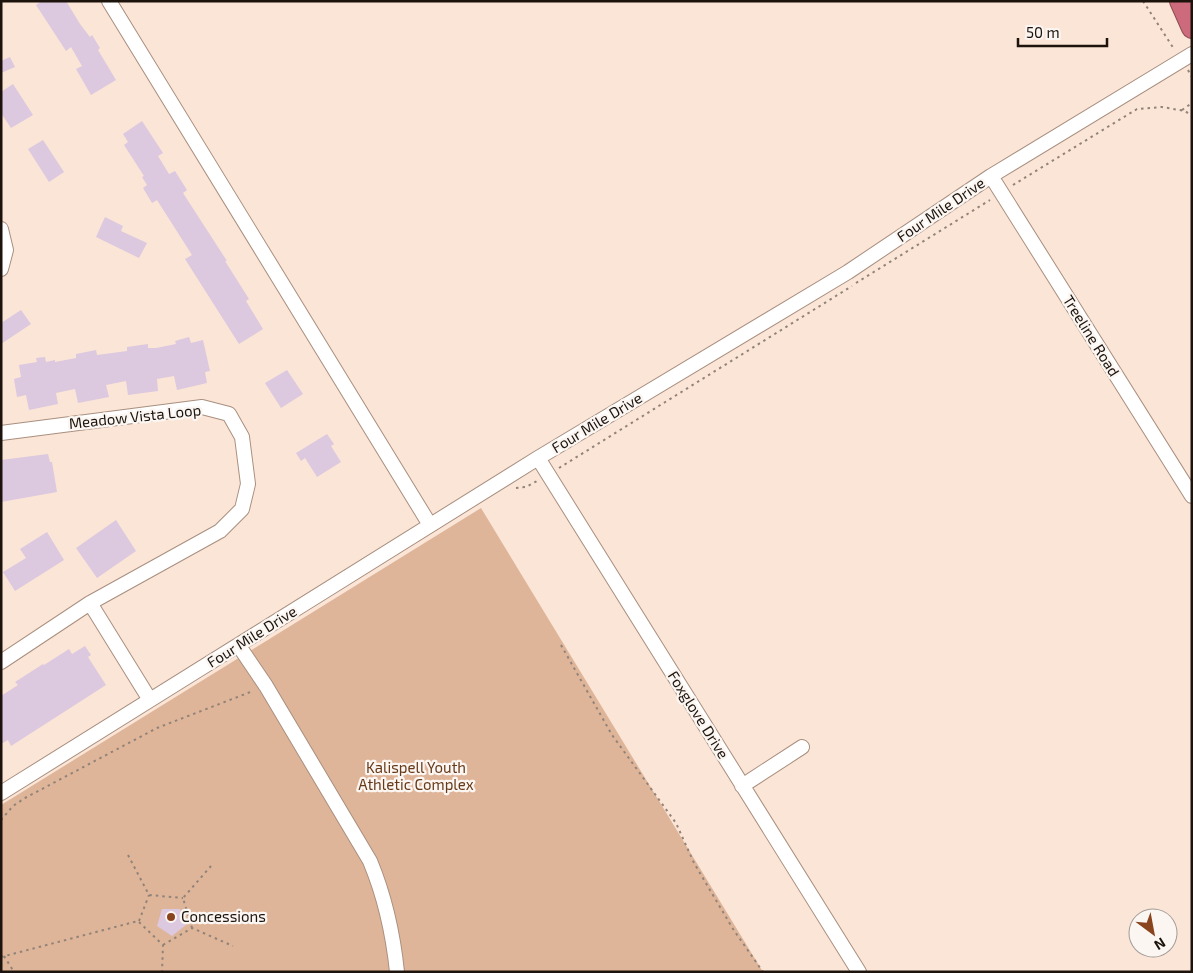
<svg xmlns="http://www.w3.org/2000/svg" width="1193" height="973" font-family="'Exo 2',sans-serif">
<rect width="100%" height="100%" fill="#fbe5d7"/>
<path fill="#dfb59a" d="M481 508 763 972H1V805Z"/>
<path fill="#dcc8df" d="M42 1H66L80 24 90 37 92 35 100 48 98 50 116 80 91 95 76 69 82 66 71 47 66 51 36 5Z
M10 57 15 67 1 73V61Z
M13 84 33 115 11 128 1 113V92Z
M142 121 163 153 158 156 169 174 175 171 187 190 183 193 227 261H225L249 299 246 301 263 329 239 344 185 259 192 255 157 200 152 203 143 188 147 185 142 177 144 176 124 145 128 142 123 134Z
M43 140 64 172 49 182 28 149Z
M105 217 123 226 121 231 147 243 139 258 96 237Z
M21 310 31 324 1 344V323Z
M189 337 191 343 203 340 210 371 205 372 207 383 177 390 174 376 157 379 158 391 128 395 126 381 106 385 109 397 78 403 75 389 56 393 58 404 29 410 26 395 17 397 14 379 21 377 19 365 37 362 36 358 45 357 46 362 55 360V362L76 358V354L96 350 97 355 127 351V347L148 344V348H156L176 344 175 341Z
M287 370 303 394 281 408 265 383Z
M327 434 334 444 331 446 341 462 317 477 305 458 301 461 296 453Z
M48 454 50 462H52L57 492 1 502V460Z
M116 520 136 551 97 578 76 548Z
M47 532 64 560 15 591 3 572 26 558 20 549Z
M85 646 91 655 88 657 106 685 11 746 8 740 1 744V696L18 685 15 682 43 664 44 665 69 649 72 654Z
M162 909H180L186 925 172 936 157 926Z"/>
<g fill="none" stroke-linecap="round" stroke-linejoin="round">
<defs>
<path id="minor" d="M109 1 430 525
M991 176 1192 496
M1 229 6 250 1 269
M1 433 202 407 229 414 242 437 248 484 242 509 220 531 90 603 1 662
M538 458 859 972
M90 603 150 700
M239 646 266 686 370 861C385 897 393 933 397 972
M742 786 802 747
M1 793 538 458 848 272 991 176 1192 54"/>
<path id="highway" d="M1180 1 1192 28"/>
</defs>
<use href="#minor" stroke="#a98f7f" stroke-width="16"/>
<use href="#highway" stroke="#8f4c55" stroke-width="22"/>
<path stroke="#928378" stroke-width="2" stroke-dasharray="2.5 4" stroke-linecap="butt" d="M1143 1 1174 49
M1188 70 1192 77
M1182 110 1192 103
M1013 185 1137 109 1162 107 1185 111 1192 116
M856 283 990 200
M559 468 852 286
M516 488 526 487 537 481
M561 645 612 735 676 823 694 863 733 929 763 972
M1 820 13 806 25 798 157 728 253 691
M128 855 149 895 183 898
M139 921 149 895
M192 928 183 898 211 866
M163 945 192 928 233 946
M4 956 14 972
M1 957 138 921 163 945 162 972"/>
<use href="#minor" stroke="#fff" stroke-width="14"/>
<use href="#highway" stroke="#cd6b7c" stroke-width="20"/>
</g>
<circle fill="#8a441d" stroke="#fbf6f2" stroke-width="2" cx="171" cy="917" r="5"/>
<g text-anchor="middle" stroke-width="4.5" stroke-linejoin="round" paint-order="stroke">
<g font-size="15" fill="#1c130d" stroke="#fbf6f2">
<text transform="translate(941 210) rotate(-34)" y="5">Four Mile Drive</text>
<text transform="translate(1091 336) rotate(58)" y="5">Treeline Road</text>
<text transform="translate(135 417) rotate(-6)" y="5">Meadow Vista Loop</text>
<text transform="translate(597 423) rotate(-31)" y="5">Four Mile Drive</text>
<text transform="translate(252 637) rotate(-32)" y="5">Four Mile Drive</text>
<text transform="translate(698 715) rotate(58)" y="5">Foxglove Drive</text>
</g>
<g font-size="15" fill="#663919" stroke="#fbf6f2">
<text x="416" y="773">Kalispell Youth<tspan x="416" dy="17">Athletic Complex</tspan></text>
</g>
<g font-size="15" fill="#1c130d" stroke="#fbf6f2" text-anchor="start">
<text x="181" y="922">Concessions</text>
</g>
</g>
<rect width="1193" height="973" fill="none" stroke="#1c130d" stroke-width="5"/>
<g transform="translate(1153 933) rotate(148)"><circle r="24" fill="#fbf6f2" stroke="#a29b96"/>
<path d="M0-4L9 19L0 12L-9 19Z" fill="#8a441d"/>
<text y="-8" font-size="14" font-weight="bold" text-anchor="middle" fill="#1c130d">N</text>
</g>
<path d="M1018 38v8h89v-8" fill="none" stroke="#1c130d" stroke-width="2.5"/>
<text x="1026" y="38" font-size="15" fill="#1c130d" stroke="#fbf6f2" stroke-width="4" paint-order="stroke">50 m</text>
</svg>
